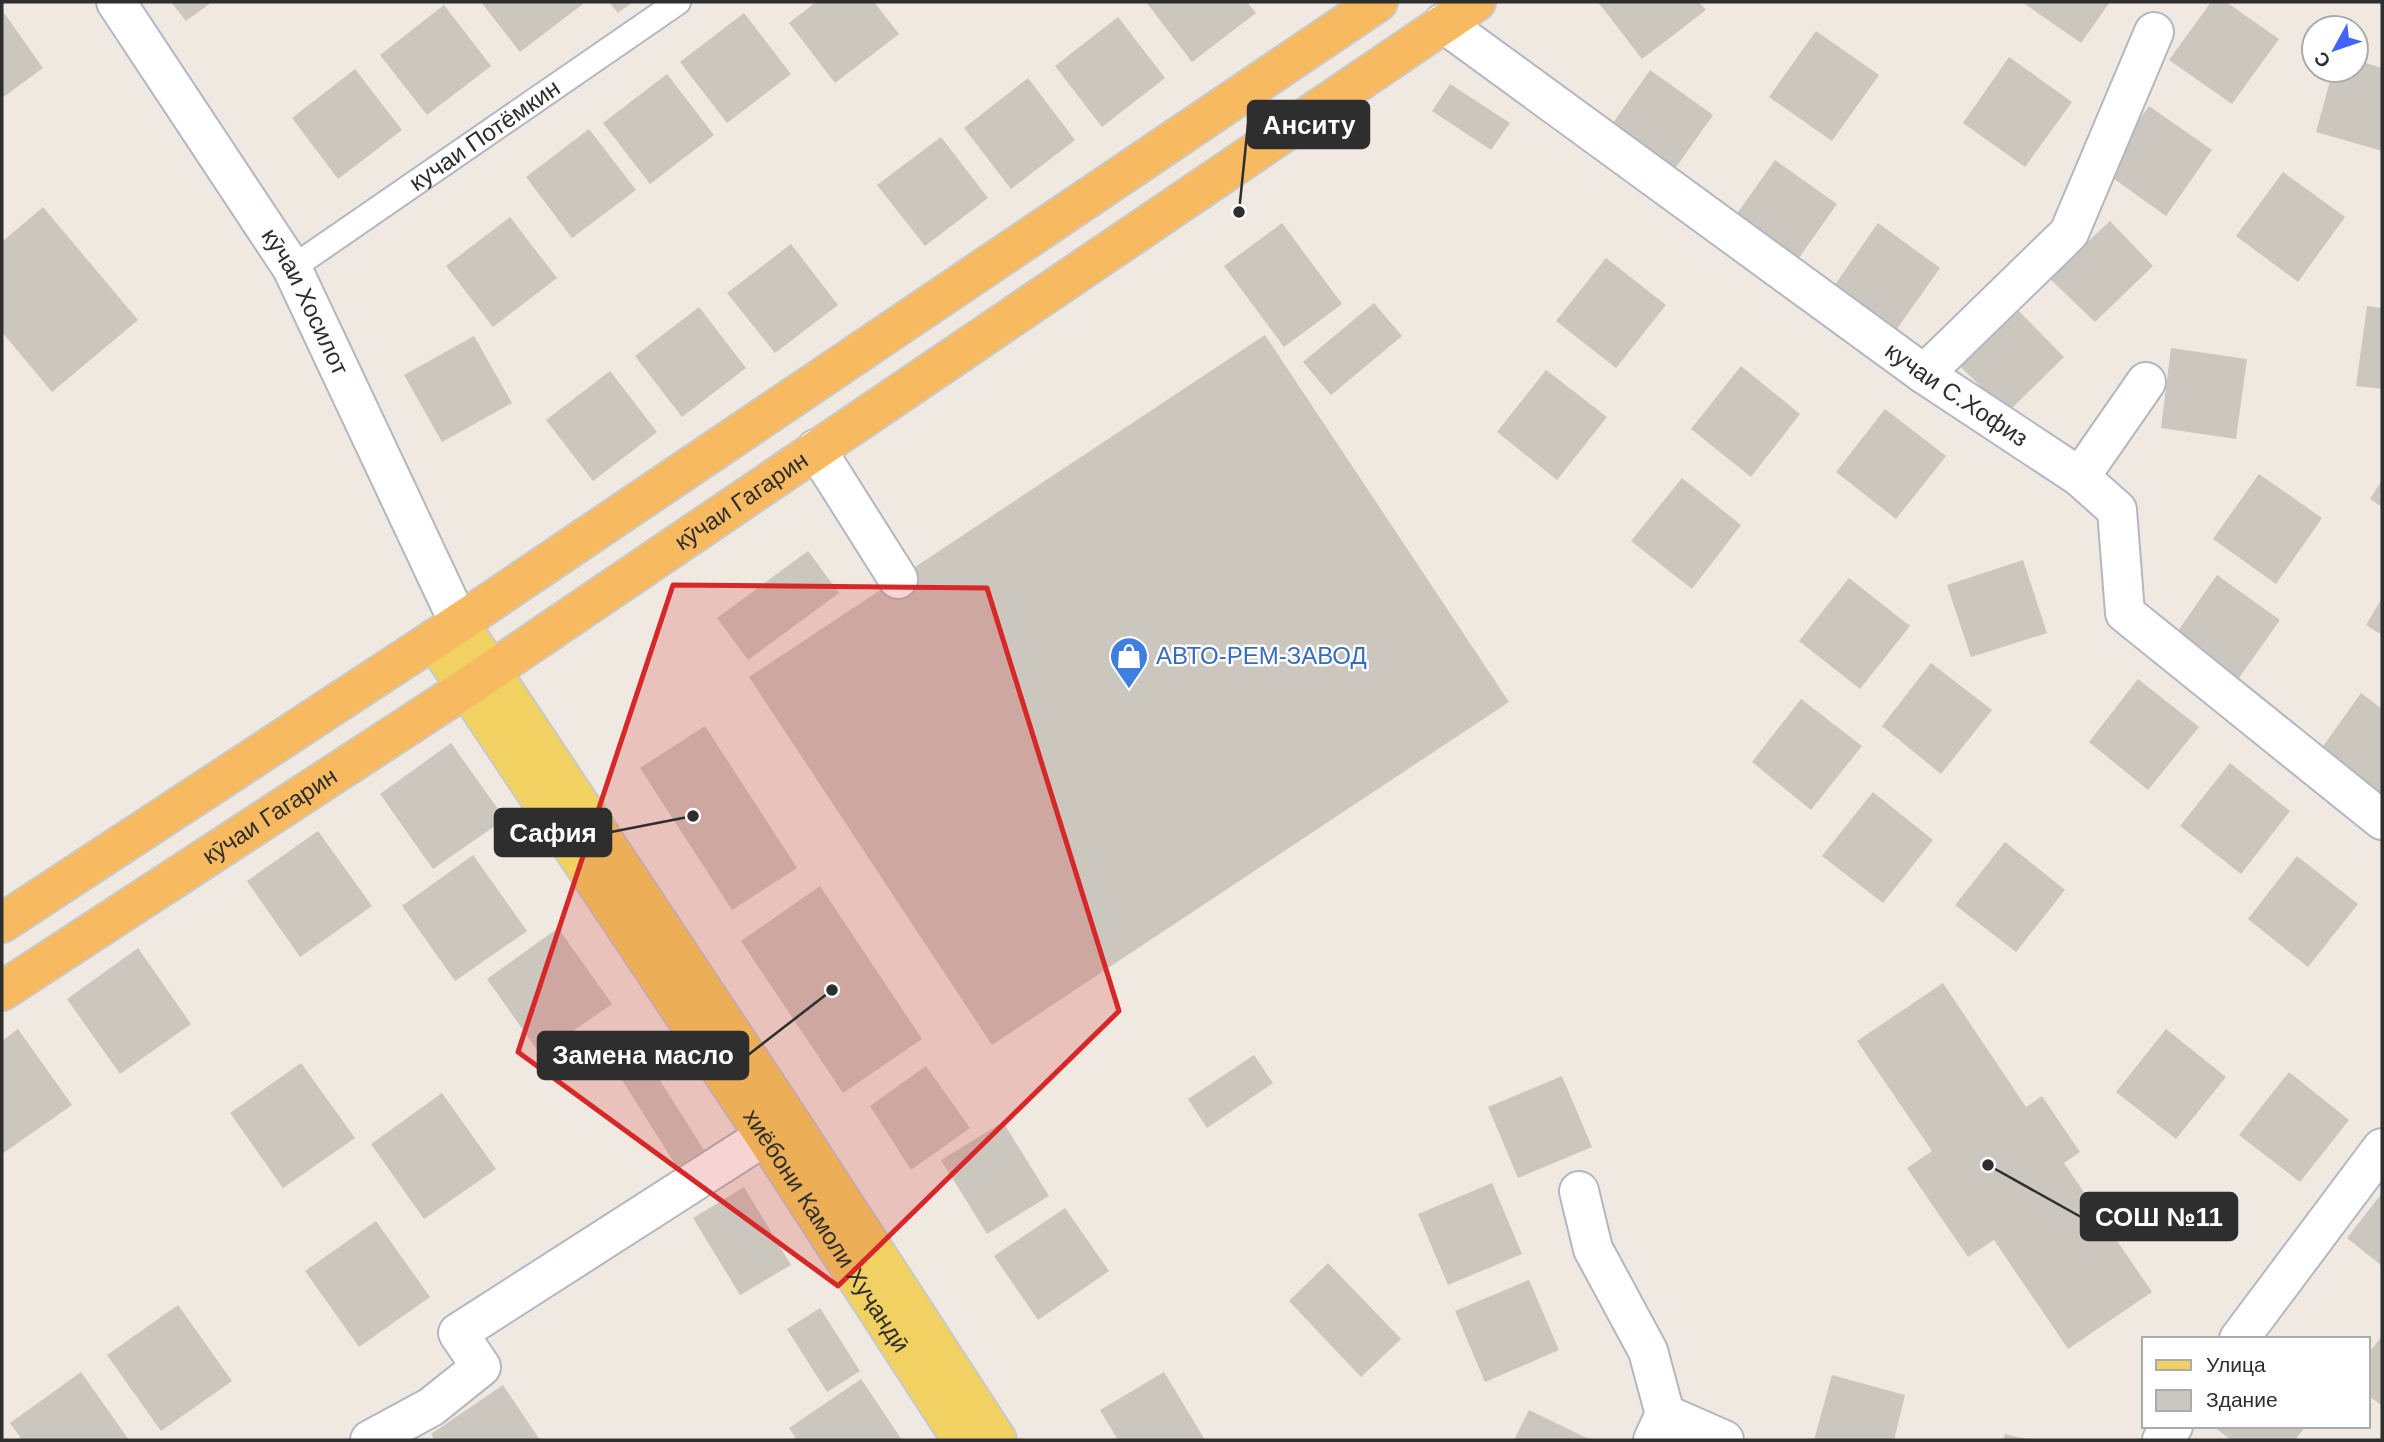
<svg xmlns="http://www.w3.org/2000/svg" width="2384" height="1442" font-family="Helvetica,sans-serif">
<rect width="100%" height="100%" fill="#efe9e1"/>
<path fill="#cbc7bf" d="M171 2H212L186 21Z
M481 2H582L583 4 520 52Z
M609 2H633L618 13Z
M816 2H874L899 34 835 83 789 23Z
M1146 2H1247L1256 13 1192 62Z
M1598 2H1699L1706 10 1642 59Z
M2022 2H2110L2081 43Z
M2211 2H2226L2279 39 2232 104 2169 60Z
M444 5 491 66 427 115 380 55Z
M2 10 43 68 2 98Z
M744 13 791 74 727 123 680 62Z
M1118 17 1165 78 1102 127 1055 66Z
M1816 31 1879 75 1832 141 1769 97Z
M2009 57 2072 102 2025 167 1963 123Z
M2356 60 2382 68V151L2316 132 2333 70H2356Z
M355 69 402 130 338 179 292 118Z
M1650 70 1713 115 1667 180 1604 136Z
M667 74 714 135 650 184 603 123Z
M1028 78 1075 140 1011 189 964 128Z
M1450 84 1510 123 1491 150 1432 111Z
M2149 106 2212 150 2166 216 2103 171Z
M589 129 636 190 572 238 526 177Z
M941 137 988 198 925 246 877 185Z
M1775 160 1837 204 1791 269 1729 225Z
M2283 172 2345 217 2298 282 2236 236Z
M43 207 138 320 52 392 2 332V242Z
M510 217 557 278 493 327 446 266Z
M2110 221 2153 266 2095 322 2049 278Z
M1282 223 1342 304 1284 347 1224 266Z
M1878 223 1940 268 1894 333 1832 289Z
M791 244 838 305 775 353 727 293Z
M1606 258 1666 305 1616 368 1556 321Z
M2010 302 2064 357 2007 413 1953 359Z
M1374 303 1402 336 1331 395 1303 362Z
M2367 306 2382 308V389L2356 386Z
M699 307 746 368 682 417 635 356Z
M1265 335 1509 702 992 1045 749 677Z
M474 336 512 403 442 442 404 375Z
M2171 348 2247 359 2236 439 2161 428Z
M1741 366 1800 414 1751 477 1691 429Z
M1546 370 1607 417 1557 480 1497 432Z
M610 371 657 432 593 481 546 420Z
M1885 409 1946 456 1896 519 1836 472Z
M2259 474 2322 518 2276 584 2213 539Z
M1682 478 1741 525 1692 589 1631 541Z
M2382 480V507L2370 499Z
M808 551 839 593 748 660 717 618Z
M2023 560 2047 633 1971 657 1947 585Z
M2217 575 2280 620 2234 685 2171 641Z
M1849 578 1910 626 1860 689 1799 641Z
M2382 598V635L2366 625Z
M1931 663 1992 710 1941 774 1882 726Z
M2138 679 2199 727 2148 790 2089 742Z
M2361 693 2382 709V796L2314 759Z
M1801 699 1862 746 1811 810 1752 762Z
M705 726 797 868 732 910 640 768Z
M451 743 505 819 433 869 380 794Z
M2230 763 2290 811 2241 874 2180 826Z
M1873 792 1933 840 1883 903 1822 856Z
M318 831 372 906 300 957 247 881Z
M2005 842 2065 890 2016 952 1955 905Z
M473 855 527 931 455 981 402 906Z
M2297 856 2358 904 2308 967 2248 919Z
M820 886 922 1039 843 1093 741 941Z
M558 928 612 1004 540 1054 487 979Z
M138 948 191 1024 120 1074 67 999Z
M1943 983 2026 1107 2042 1096 2080 1152 2064 1163 2152 1292 2068 1349 1994 1240 1968 1257 1907 1168 1932 1151 1857 1041Z
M18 1029 72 1105 2 1154V1041Z
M2166 1029 2226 1077 2176 1139 2116 1092Z
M630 1033 704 1150 677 1167 603 1050Z
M1254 1055 1273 1083 1207 1128 1188 1099Z
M301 1063 355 1138 283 1188 230 1113Z
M926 1066 970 1128 911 1170 870 1106Z
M2289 1072 2349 1120 2300 1182 2239 1135Z
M1562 1076 1592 1147 1518 1178 1488 1107Z
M442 1093 496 1169 424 1219 371 1144Z
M1003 1122 1049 1196 987 1234 941 1160Z
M1492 1183 1522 1254 1448 1285 1418 1214Z
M744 1187 791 1265 740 1295 693 1218Z
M2382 1193V1266L2347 1238Z
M1065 1208 1109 1271 1038 1320 994 1256Z
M376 1221 430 1297 359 1347 305 1271Z
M1328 1263 1401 1339 1361 1377 1289 1301Z
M1529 1280 1559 1350 1485 1382 1455 1311Z
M178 1305 232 1381 161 1431 107 1355Z
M820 1308 860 1371 827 1392 787 1329Z
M2382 1336V1406L2368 1395V1354Z
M81 1372 129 1440H22L10 1423Z
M1164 1372 1205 1440H1118L1100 1410Z
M1832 1375 1905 1395 1894 1440H1814Z
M861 1379 902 1440H797L789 1428Z
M503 1385 540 1440H435L431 1434Z
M1529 1410 1591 1440H1514Z
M2213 1426H2306L2295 1440H2231Z
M2005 1434 2026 1439V1440H2003Z"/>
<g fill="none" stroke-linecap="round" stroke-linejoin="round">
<defs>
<g id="service">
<path id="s1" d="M292 268 678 2"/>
</g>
<g id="minor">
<path id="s2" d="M116 2 292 268 459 623"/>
<path id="s3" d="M1443 23 1924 374 2080 477 2117 510 2125 613 2382 820"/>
<path d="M1924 374 2069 233 2154 32"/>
<path d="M816 449 898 579"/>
<path d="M2080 477 2146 382"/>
<path d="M1579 1191 1593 1249 1648 1351 1665 1414"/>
<path d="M2239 1339 2382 1148"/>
<path d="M370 1440 431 1407 481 1367 458 1333 765 1136"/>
<path d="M1653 1440 1665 1414 1724 1440"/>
<path d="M2162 1440 2173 1426"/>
</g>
<g id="primary">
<path d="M459 623 789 1120 997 1440"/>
<path id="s4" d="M434 639 765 1136 962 1440"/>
</g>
<g id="trunk">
<path d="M2 923 459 623 1378 2"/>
<path id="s5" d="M2 991 466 688 1476 2"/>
</g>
</defs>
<use href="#service" stroke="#b4b7c1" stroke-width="28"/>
<use href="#minor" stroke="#b4b7c1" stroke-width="42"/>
<use href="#primary" stroke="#c9c9c9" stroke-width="42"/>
<use href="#trunk" stroke="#c9c9c9" stroke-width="42"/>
<use href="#service" stroke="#fff" stroke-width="24"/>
<use href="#minor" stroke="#fff" stroke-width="38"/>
<use href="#primary" stroke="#f2d163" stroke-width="38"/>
<use href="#trunk" stroke="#f8ba60" stroke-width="38"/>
</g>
<path fill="#d62828" fill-opacity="0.2" stroke="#d62828" stroke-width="5" stroke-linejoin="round" d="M673 585 987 588 1119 1011 838 1286 518 1052Z"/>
<defs>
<symbol id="shop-pin" viewBox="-11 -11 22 30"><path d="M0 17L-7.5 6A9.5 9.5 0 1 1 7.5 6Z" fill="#3f7fe0" stroke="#fff"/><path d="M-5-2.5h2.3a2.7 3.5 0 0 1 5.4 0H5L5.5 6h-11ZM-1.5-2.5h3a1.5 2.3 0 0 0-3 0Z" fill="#fff"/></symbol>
</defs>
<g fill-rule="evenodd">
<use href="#shop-pin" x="1107" y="634" width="44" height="60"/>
</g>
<g text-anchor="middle" stroke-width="5" stroke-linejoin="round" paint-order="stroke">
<g font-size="24" fill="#2e2e2e" stroke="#fff">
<text dy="8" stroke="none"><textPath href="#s1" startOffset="234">кучаи Потёмкин</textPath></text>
<text dy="8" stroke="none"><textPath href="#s2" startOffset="355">кӯчаи Хосилот</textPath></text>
<text dy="8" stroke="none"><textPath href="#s3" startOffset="634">кучаи С.Хофиз</textPath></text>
<text dy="8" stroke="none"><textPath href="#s5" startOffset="887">кӯчаи Гагарин</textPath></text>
<text dy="8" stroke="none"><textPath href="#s5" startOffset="320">кӯчаи Гагарин</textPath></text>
<text dy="8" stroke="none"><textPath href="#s4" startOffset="710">хиёбони Камоли Хуҷандӣ</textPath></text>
</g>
<g font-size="24" fill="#366cbe" stroke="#fff" text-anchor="start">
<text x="1156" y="664">АВТО-РЕМ-ЗАВОД</text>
</g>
</g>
<path fill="none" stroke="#2e2e2e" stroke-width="2.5" d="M1239 212L1248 124M693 816L611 832M832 990L748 1055M1988 1165L2081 1217"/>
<g fill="#2e2e2e" stroke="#fff" stroke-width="2.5">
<circle cx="1239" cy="212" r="7"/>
<circle cx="693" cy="816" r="7"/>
<circle cx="832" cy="990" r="7"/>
<circle cx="1988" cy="1165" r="7"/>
</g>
<g fill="#2e2e2e" stroke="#2e2e2e" stroke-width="2.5">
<rect x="1248" y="101" width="121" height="47" rx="7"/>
<rect x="495" y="809" width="116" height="47" rx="7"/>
<rect x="538" y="1032" width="210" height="47" rx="7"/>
<rect x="2081" y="1193" width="156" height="47" rx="7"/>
</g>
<g font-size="26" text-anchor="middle" font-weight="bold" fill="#fff">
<text x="1309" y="134">Анситу</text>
<text x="553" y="842">Сафия</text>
<text x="643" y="1064">Замена масло</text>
<text x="2159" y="1226">СОШ №11</text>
</g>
<rect width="2384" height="1442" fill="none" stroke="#2e2e2e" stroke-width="7"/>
<rect x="2142" y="1337" width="228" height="91" fill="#ffffff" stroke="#ababab" stroke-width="2"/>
<rect x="2156" y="1360" width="35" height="10" fill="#f2d163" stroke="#ababab" stroke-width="2"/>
<text x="2206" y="1372" font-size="21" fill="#2e2e2e">Улица</text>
<rect x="2156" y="1390" width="35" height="21" fill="#cbc7bf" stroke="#ababab" stroke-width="2"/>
<text x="2206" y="1407" font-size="21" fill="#2e2e2e">Здание</text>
<g transform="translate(2335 49) rotate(230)"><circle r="33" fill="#ffffff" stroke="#ababab" stroke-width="2"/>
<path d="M0-5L12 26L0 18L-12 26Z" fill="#4264fb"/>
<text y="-10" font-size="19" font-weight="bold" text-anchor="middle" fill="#2e2e2e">С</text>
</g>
</svg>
